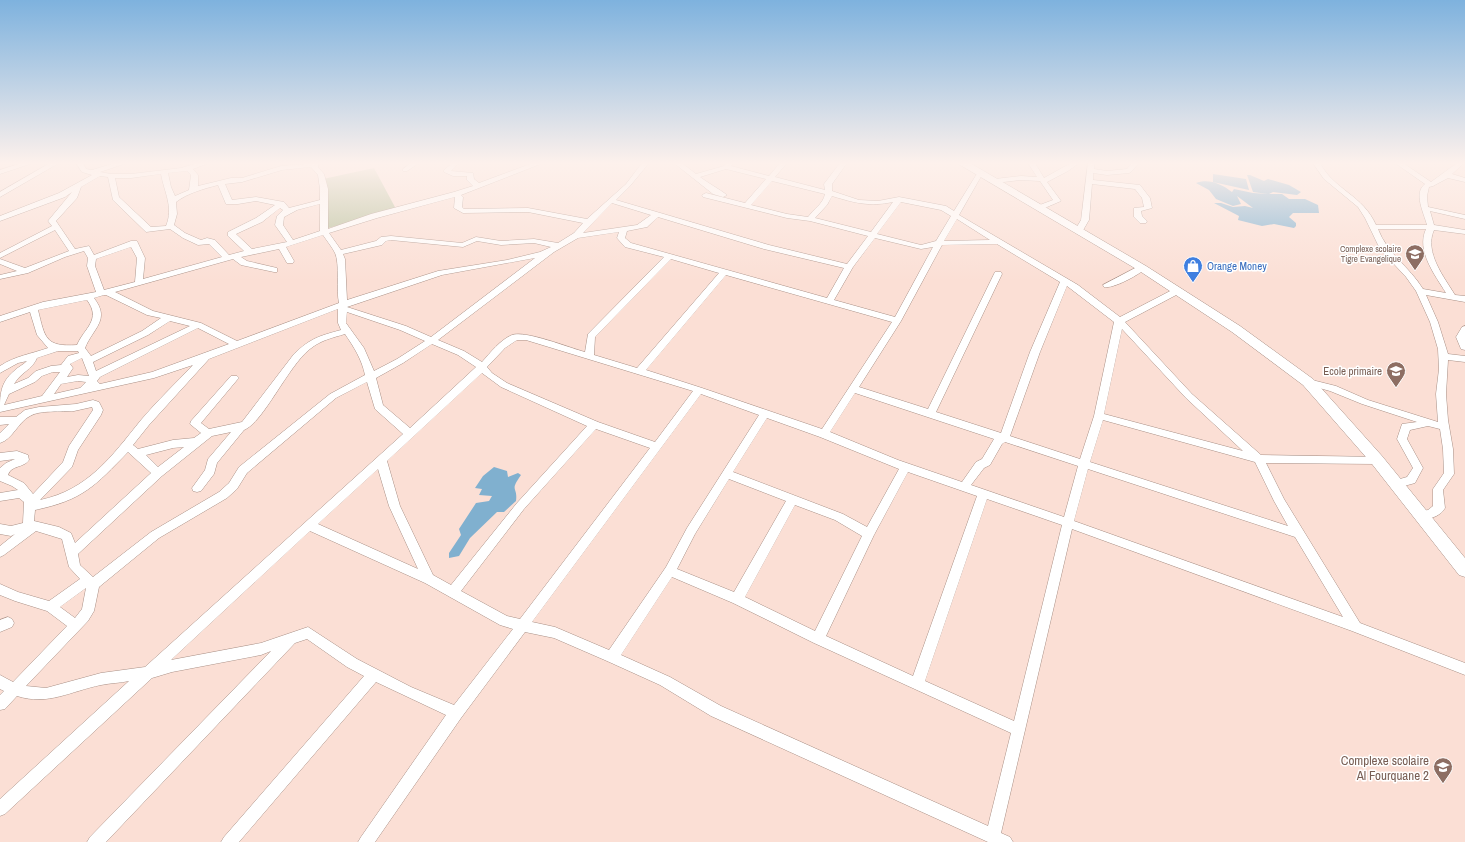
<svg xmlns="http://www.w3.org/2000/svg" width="1465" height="842" font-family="'Archivo Narrow',sans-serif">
<rect width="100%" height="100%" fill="#fbdfd5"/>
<path fill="#b8c19d" d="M374 168 396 209 325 229 323 179Z"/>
<path fill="#80b0cf" d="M1213 174 1246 179 1249 190 1213 182Z
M1247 175H1250L1264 181 1268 179 1289 185 1301 192 1297 195 1273 192 1269 194H1282L1289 199H1305L1318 205 1319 213H1293L1289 217 1296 223V226L1294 228 1274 224 1262 226 1238 220 1239 216 1214 203H1221L1233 207 1245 206 1253 208 1237 196 1241 204 1233 206 1216 199 1209 190 1196 183C1208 178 1222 184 1232 192L1234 189 1253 193 1268 194 1253 192Z
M494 467 507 471 508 477 518 473 521 475C509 492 518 486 516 501L504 512H497L470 538 459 556 449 558V553L461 535 459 529 476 503 489 501 492 496 479 495 482 489 475 488 483 476Z"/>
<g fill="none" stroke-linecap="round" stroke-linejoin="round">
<defs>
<path id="street" d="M22 163H33L0 174V170Z
M50 163H59L0 197V192Z
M76 163H83L86 169 92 170 115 163H127L100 172 111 174H131L181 168 197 163H209L193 169 198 175V186L231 178H242L281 166 319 163 318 167 324 174 328 189V229L371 214 454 192 473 186 467 180V176H453L444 172V170L450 165 449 163H456L457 165 451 171 473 173 474 179 479 183 533 163H543L461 195 463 197 462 207 464 209 528 208 587 219 626 184 642 163H649L630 186 616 200 769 245 847 264 868 236 810 221 787 218 703 197 702 195 706 193 745 203 766 179 726 169 700 177C708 183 719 189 727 195L723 197 713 194 674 163H682L696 174 724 166 726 163H733L731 166 769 176 780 163H787L775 177 825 190 824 184 840 163H847L832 184V191L859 200 878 201 899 197 946 206 954 211 978 172H982L983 173 959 215 1078 285 1120 317 1174 289H1180L1181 291 1180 293 1125 322 1192 394 1261 455 1381 457 1382 460 1381 463 1377 464 1266 463 1284 499 1360 623 1465 663V675L1352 631 1072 529 1001 833 1010 837 1013 842H988L711 716 660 685 607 661 554 638 525 632 461 718 375 842H358L361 837 446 715 376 682 239 842H221L224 837 364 676 347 667 307 639 295 643 106 842H87L90 837 271 651 261 655 172 672 152 678 5 814 0 816V799L129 681C120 683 111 683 101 685 71 691 48 706 17 696L5 709 0 710V695L4 691 0 689V675L13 682 67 626 47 611 15 601 0 595V584L18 592 49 601 80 579 69 567 62 539 36 531 4 555 0 557V546L15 534 11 536 0 534V524L11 526 23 523 24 502 19 498 0 501V493L18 490 12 486 0 481V468L6 463 15 459 0 461V453L17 451 28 455 29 460C24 468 11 465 8 475L24 483 33 494 63 462 69 446 93 410 92 407C86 408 80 410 74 411 62 412 39 410 30 416 18 422 13 439 0 443V433L9 424 0 425V417H16L25 410 39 407 76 404 93 400 99 402 103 410 101 415 78 450 72 467 40 500C88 490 112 456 141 420 157 401 176 383 193 365L154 378 0 412C0 395 0 383 14 371 18 367 23 365 27 361L18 363 0 373V366C15 356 31 354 48 348L37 335 30 312 0 322V316L43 302 96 292 87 266 88 258 84 251 65 257 28 273 0 279V275L17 271 0 264V259L25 268 69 251 55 230 0 258V253L52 226 48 221 72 192 65 197 0 221V216L59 193 92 175 82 172ZM311 167 318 175 320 189V200L289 208 284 202 256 197 232 200 225 184 242 182 282 170ZM187 171 191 175 189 190 175 196 171 187 168 173ZM161 174C164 192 174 207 166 226L151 227 119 197 115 178H131ZM100 176 108 177 113 200 146 232 170 229 183 238 198 245 209 244 222 257 143 279 145 258 137 241H131L94 255 89 246 75 249 56 221 77 198 81 187ZM772 181 825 194C823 204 814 209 808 217L787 214 751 205ZM218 185 226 204H238L256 201 275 205 256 218 228 232V236L244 251 229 255 215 240 207 238 201 240 185 233 174 225 177 214 176 202C188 193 203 189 218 185ZM832 196C855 203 869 207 893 202L871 232 815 218 827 205ZM455 197 454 208 463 213 528 212 583 223 574 233 558 243 534 239 501 241 476 237 462 243 391 236 381 237 376 241 341 250 329 233 377 218ZM901 202 941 210 951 216 936 241 921 245 877 234ZM612 203 651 215 637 225 583 233ZM320 204V231L293 240 283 225 284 217 297 210ZM280 208 283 210 277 216 275 225 287 242 252 249 236 234 262 222ZM658 217 764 249 844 268 827 298 631 243 625 238 627 231 647 227ZM957 219 990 240 944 241ZM619 232 617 238 625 247 664 257 588 334 585 352C570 348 525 330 512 335 500 340 491 352 482 362L464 351 438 340 554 252 578 238ZM323 235C327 241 332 247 335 253 340 264 336 290 339 303L237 341 201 323 153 311 115 292 233 259 241 265 274 272H277V268L247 261 241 257 279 249 287 263H293L294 261 286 247ZM875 238 921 249 933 247 895 317 834 300 853 267ZM391 240 463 247 477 241 501 245 534 243 551 247 540 252 507 260 438 271 347 300 345 259 343 254 382 245 386 241ZM997 244 1060 282 1030 352 1001 433 936 412 1002 274 1001 272H995L994 274 928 409 859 387 901 321 942 245ZM131 247 137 258 135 282 104 290 95 266 96 259ZM535 258 431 337 406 326 347 307 442 275ZM671 259 719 273 637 368 594 355 595 337ZM726 275 892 322 822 429 702 388 646 370ZM1067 286 1114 322 1094 416 1080 459 1010 436 1040 352ZM104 295H106L147 315 161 318 142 331 91 356 85 348C93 328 111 320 94 298ZM87 300C102 320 84 328 77 345 45 347 45 338 38 310ZM338 309V323L341 330C319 336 311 338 294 354L242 422 209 429 201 423 237 380 239 378 237 376H231L191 421 190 424 201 433 194 438 173 440 138 449 133 445 149 425 209 359ZM347 312 400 330 425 341 397 359 374 371 364 348 346 323ZM170 321 190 326 96 371 93 362 148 335ZM198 328 229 344 152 372 100 384 97 381 100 377ZM1122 329 1186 398 1243 451 1104 414ZM345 334C354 347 362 360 365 375L330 394 239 467 229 483 219 492 151 532 93 577 80 565 78 554 162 476 212 436 231 432 208 459 205 470 192 488 193 491 197 492 201 491 214 474 217 463 244 430C263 423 288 366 310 349 321 340 332 338 345 334ZM517 340H526L693 391 655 442 598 422 507 383 492 373 487 367 505 348ZM432 344 458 355 476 367 410 428 383 405 376 378 403 363ZM58 351H78L79 353 68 356 61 365 51 366 36 371 28 378 14 384C20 373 33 369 37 358ZM82 358 89 376 78 375 67 377 73 368 70 364ZM53 372H60L42 396 4 405 9 394 35 382 42 376ZM482 373 501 387 587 426 517 503 451 585 433 575 400 506 387 461ZM78 381 86 382 80 388 54 394 61 384ZM367 382 375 409 403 434 145 667 101 673 46 688 26 686 88 621 94 611 99 587 159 538 227 498 237 489 247 473 336 398ZM855 393 994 439 982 459 976 462 962 482 898 460 830 432ZM701 394 759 415 687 528 666 567 609 650 555 627 532 622ZM767 418 820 437 899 469 867 527 843 514 733 472ZM1103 420 1255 462 1274 501 1288 526 1090 462ZM596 429 650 448 520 619 507 616 461 591 524 509ZM1005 442 1078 466 1064 517 971 485 984 468 990 465 1002 444ZM184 447 158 467 146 455 173 448ZM128 452 151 473 75 543 71 533 59 527 34 521 35 510C83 500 95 486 128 452ZM378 469 389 506 418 569 318 524ZM1088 469 1295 537 1343 617 1074 521ZM908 472 977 496 913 676 826 636 874 535ZM729 479 786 501 734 592 677 569 695 534ZM987 499 1062 525 1014 721 925 681ZM795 505 835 520 862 536 815 631 745 597ZM310 531 425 583 500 625 513 629 454 705 411 687 357 659 308 627 261 643 171 660ZM672 577 733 603 814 643 1011 733 988 826 721 706 670 677 621 655ZM86 588 82 609 75 618 60 607Z
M411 163H419L407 171H403V169Z
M1028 163H1035L1044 178 1071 163H1079L1068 171 1047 182 1061 201 1040 210 1036 208 1037 206 1053 200 1040 181 1021 180 995 183 991 181 995 179 1021 176 1037 177Z
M1088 163H1094V169L1107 171 1127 169 1132 163H1139L1131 172 1129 173 1107 175 1093 173V180L1140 185 1150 198 1152 208 1141 211 1142 216 1147 221 1146 223H1140L1134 217V208L1144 207 1142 198 1135 189 1092 184 1089 220 1082 232H1076L1075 230 1081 220Z
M1313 163H1320C1334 190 1363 195 1376 225H1427C1424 213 1413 193 1425 184L1395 163H1403L1431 182 1457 163H1464L1452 174 1465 178V182L1448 178 1433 186 1429 187 1427 196 1428 207 1465 215V219L1430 211 1434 225 1465 230V234L1434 230C1424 252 1444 277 1455 295L1465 296V302L1426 295 1438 322 1448 354 1465 356V362L1448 360 1446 394 1448 420 1453 449 1454 474 1443 490 1445 508C1440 517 1427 521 1417 518L1415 515 1417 512 1428 510 1433 506V489L1444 473 1443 449 1440 429 1428 426 1410 430 1407 439 1423 468 1415 483 1397 488 1393 487 1392 484 1393 481 1407 477 1413 468 1397 439 1402 424 1417 422 1362 404 1330 391 1305 384 1303 382 1308 379 1336 386 1368 400 1438 422 1436 394 1439 369 1438 349 1430 322 1416 291 1406 277 1380 249 1365 218 1358 207 1324 179ZM1378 229H1426C1416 251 1435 275 1446 293L1423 289C1409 266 1388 255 1378 229Z
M1139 266H1145L1146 268C1139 275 1113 289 1104 287L1103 285Z
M1465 326V350L1461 349 1456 337 1462 327Z
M8 617 12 619 14 623 12 627 0 632V620Z"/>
<path id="secondary" d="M957 163H970L1146 266 1240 326 1313 379 1382 456 1465 558V577L1459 575 1372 464 1303 385 1232 332 1138 270Z"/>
</defs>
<use href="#street" stroke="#a99086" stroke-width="1"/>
<use href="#secondary" stroke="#a99086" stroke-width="1"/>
<use href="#street" fill="#fff" fill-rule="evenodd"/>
<use href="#secondary" fill="#fff" fill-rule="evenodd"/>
</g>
<linearGradient id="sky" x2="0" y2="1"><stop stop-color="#7eb2de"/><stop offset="0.58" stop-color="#fdf1ec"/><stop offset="1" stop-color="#fdf1ec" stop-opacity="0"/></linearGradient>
<rect width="1465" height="281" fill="url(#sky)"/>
<defs>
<symbol id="school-pin" viewBox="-11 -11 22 30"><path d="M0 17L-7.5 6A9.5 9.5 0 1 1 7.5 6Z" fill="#8d6e63" stroke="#fff"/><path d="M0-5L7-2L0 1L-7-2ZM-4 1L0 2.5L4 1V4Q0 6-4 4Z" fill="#fff"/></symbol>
<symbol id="shop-pin" viewBox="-11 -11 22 30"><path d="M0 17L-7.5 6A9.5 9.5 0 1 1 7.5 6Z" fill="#3f7fe0" stroke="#fff"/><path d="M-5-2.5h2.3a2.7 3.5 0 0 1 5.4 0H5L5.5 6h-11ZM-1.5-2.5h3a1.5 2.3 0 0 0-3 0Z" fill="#fff"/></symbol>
</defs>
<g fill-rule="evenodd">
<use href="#school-pin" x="1404" y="243" width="22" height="30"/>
<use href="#shop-pin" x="1182" y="255" width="22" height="30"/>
<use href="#school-pin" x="1385" y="360" width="22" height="30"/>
<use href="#school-pin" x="1432" y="756" width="22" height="30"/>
</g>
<g text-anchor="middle" stroke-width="3" stroke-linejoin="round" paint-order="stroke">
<g font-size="9" fill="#785e54" stroke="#fff" text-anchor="end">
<text x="1401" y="252">Complexe scolaire<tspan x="1401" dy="10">Tigre Evangelique</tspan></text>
</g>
<g font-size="11" fill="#366cbe" stroke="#fff" text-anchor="start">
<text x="1207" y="270">Orange Money</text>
</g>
<g font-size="11" fill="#785e54" stroke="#fff" text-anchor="end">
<text x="1382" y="375">Ecole primaire</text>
</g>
<g font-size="13" fill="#785e54" stroke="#fff" text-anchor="end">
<text x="1429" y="765">Complexe scolaire<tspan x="1429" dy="15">Al Fourquane 2</tspan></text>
</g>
</g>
</svg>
